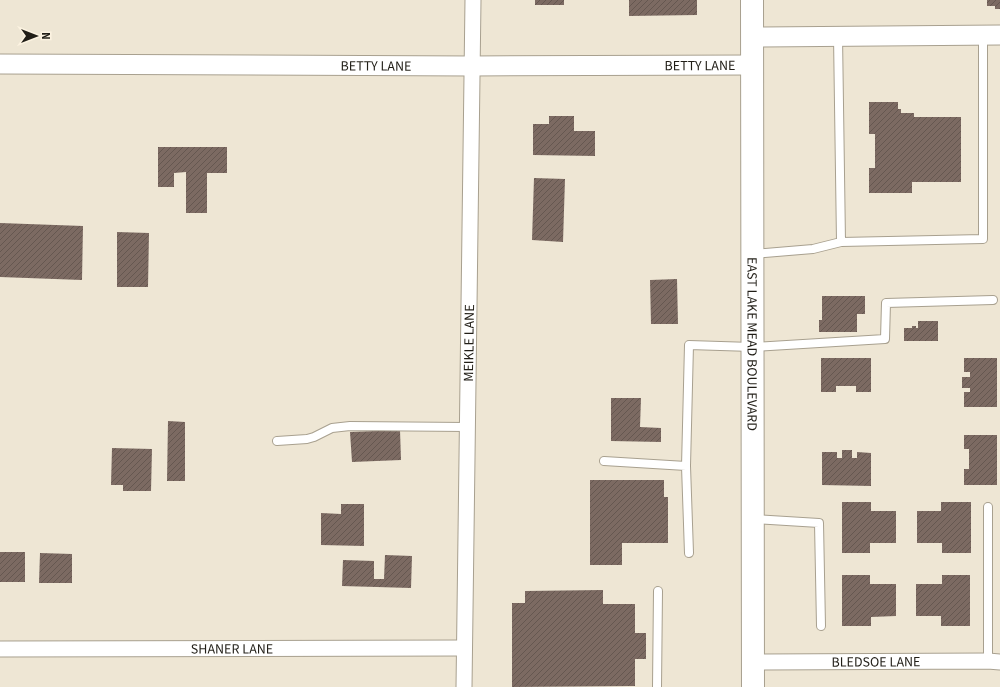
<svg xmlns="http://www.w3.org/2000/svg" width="1000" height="687" font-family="'Source Sans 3',sans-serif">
<defs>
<pattern id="building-hatch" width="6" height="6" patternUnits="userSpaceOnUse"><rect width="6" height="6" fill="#7c6a62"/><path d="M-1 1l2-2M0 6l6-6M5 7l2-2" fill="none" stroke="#655750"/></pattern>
</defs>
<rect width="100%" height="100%" fill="#eee6d4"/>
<path fill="url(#building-hatch)" d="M535 0H564V5H535Z
M629 0H697V15L629 16Z
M987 0H1000V9H995V6H987Z
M869 102H898V109H901V113H914V117H961V182H912V193H869V168H875V134H869Z
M549 116H574V131H595V156L533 155V124H549Z
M158 147H227V173H207V213H186V172L174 173V187H158Z
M534 178 565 179 563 242 532 240Z
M0 223 83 226 82 280 0 277Z
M117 232 149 233 148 287H117Z
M677 279 678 324H651L650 280Z
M822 296H865V314H857V332H819V320H822Z
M918 321H938V341H904V328H912V326H916V328H918Z
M821 358H871V392H856V386H836V392H821Z
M964 358H997V407H964V392H970V388H962V377H970V372H964Z
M611 398H641L640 427 661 428V442L611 441Z
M168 421 185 422V481H167Z
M400 430 401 460 352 462 350 432Z
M964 435H997V485H964V469H969V449H964Z
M112 448 152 449 151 491H123V485H111Z
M842 450H852V458H857V452L871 453V486L822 485V452H837V458H842Z
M590 480H664V497H668V543H622V565H590Z
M842 502H871V511H896V543H870V553H842Z
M941 502H971V553H942V543H917V511H941Z
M341 504H364V546L321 545V513L341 514Z
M0 552H25V582H0Z
M40 553 72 554V583H39Z
M385 555 412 556 411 588 342 586 343 560 374 561V579H384Z
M842 575H870V584H896V616L871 617V626H842Z
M942 575H970V626H941V616H916V584H942Z
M603 590V604H635V633H646V659H635V686L512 687V603H525V591Z"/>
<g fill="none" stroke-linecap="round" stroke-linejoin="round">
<defs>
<path id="service" d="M838 36 841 242
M752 254 813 249 841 242 983 239V35
M277 441 307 439 314 437 332 428 350 426 467 427
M604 461 686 466
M753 519 819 523 821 626
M689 553 686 466 689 345 752 347 885 339 886 303 993 300
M988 661V507
M657 687 658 591"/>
<g id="minor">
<path id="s1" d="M0 649 464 648"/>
<path id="s2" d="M753 662 988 661 1000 662"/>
<path id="s3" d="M464 687 473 0"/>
</g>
<g id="tertiary">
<path d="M752 37 1000 35"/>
<path id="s4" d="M0 64 472 66 752 65"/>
</g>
<g id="primary">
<path id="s5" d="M752 0 753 687"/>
</g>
</defs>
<use href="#service" stroke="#a8a08f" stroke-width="10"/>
<use href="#minor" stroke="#a8a08f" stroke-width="17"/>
<use href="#tertiary" stroke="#a8a08f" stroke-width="21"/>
<use href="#primary" stroke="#a8a08f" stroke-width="24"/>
<use href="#service" stroke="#fff" stroke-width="8"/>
<use href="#minor" stroke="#fff" stroke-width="15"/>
<use href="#tertiary" stroke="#fff" stroke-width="19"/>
<use href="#primary" stroke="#fff" stroke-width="22"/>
</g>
<g text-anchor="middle" stroke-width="4" stroke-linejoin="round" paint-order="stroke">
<g font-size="14" fill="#211e17" stroke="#fcf3e1">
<text dy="5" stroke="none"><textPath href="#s4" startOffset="700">BETTY LANE</textPath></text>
<text dy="5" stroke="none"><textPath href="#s4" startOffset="376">BETTY LANE</textPath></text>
<text dy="5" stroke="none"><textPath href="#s3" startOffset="344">MEIKLE LANE</textPath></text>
<text dy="5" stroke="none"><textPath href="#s5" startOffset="344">EAST LAKE MEAD BOULEVARD</textPath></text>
<text dy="5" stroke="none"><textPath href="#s1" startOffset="232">SHANER LANE</textPath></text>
<text dy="5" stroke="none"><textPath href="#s2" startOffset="123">BLEDSOE LANE</textPath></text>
</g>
</g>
<g transform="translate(36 36) rotate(90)" stroke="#fcf3e1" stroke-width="3" paint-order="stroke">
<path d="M0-3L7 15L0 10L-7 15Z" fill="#211e17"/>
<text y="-6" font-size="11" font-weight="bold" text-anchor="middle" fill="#211e17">N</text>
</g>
</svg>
